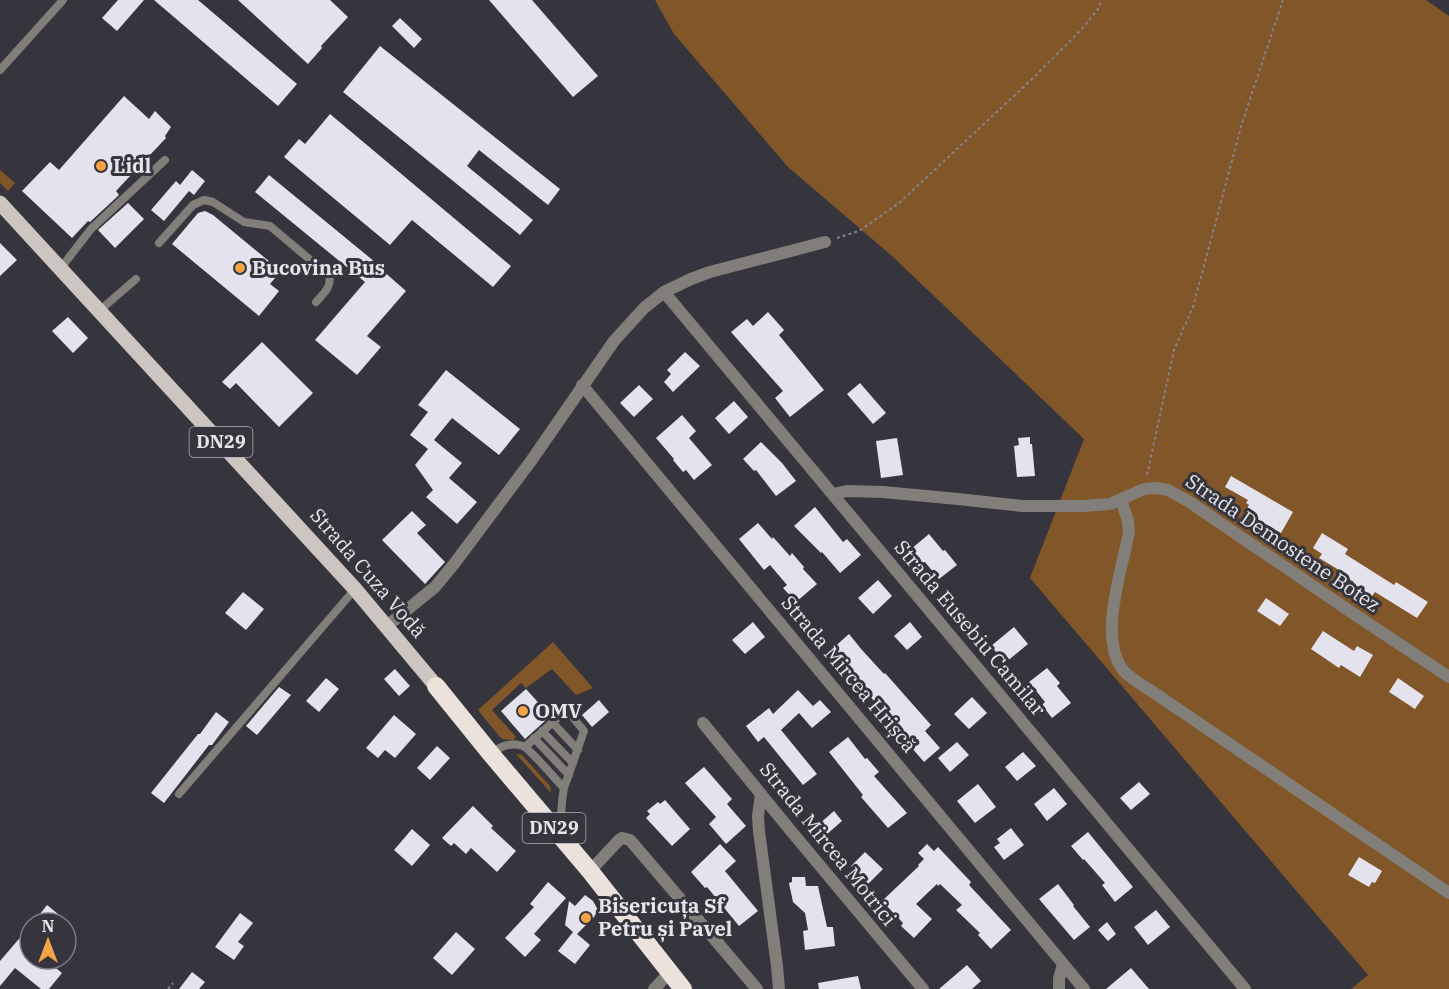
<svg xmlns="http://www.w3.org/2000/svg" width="1449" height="989" font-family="'IBM Plex Serif',serif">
<rect width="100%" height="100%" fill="#36353d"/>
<path fill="#815628" d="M655 0H1426L1449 16V989H1351L1368 975 1030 578 1084 439 892 256 788 167 674 34Z
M0 170 15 183 8 191 0 183Z
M553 642 593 688 576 695 552 669 526 688 521 683 492 710 516 737 513 740 502 739 499 736 478 710Z
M516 754 522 755 550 786 551 793Z"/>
<path fill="#e3e2ed" d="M118 0H144L117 31 102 18Z
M154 0H198L297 84 278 106Z
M238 0H330L348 17 321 46 322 48 308 64Z
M489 0H532L598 76 573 97Z
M400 18 422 39 414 48 392 26Z
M380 46 560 189 548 205 479 150 467 166 533 220 520 235 343 92Z
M124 96 149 119 155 111 171 127 165 136 166 138 116 191 119 195 90 222 88 221 72 238 22 191 50 162 59 170Z
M330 114 511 266 493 287 412 220 390 245 284 157 299 139 305 144Z
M192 170 205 181 194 195 189 191 164 221 151 210 176 181 180 185Z
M269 175 375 262 374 263 406 291 367 336 381 347 357 375 315 340 365 282 255 192Z
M128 203 144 219 115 248 98 230Z
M205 211 213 215 281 271 270 284 279 291 259 316 172 244 198 213Z
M0 243 17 260 0 276Z
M768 312 784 330 779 335 824 390 790 417 775 398 783 391 731 332 747 319 753 326Z
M68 317 88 338 73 353 52 331Z
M262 342 313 393 279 427 236 383 230 389 222 382Z
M685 352 700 366 673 392 664 382 671 374 667 370Z
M446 370 520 429 499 455 452 418 434 440 462 463 449 478 477 502 457 524 426 497 433 490 415 465 428 449 410 435 428 412 418 405Z
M860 383 886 413 873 424 847 394Z
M639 385 653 399 634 417 620 403Z
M734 401 748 417 729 434 715 418Z
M682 415 696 431 689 438 712 465 694 480 686 470 683 472 673 460 674 459 656 438Z
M1030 437V444H1032L1035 476 1017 477 1014 446 1019 445 1018 438Z
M897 438 903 475 881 478 876 441Z
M761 442 782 463 796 481 776 496 756 470 754 471 743 459Z
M1231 476 1293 512 1281 533 1257 519 1256 520 1244 514 1249 505 1246 503 1248 500 1225 487Z
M815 507 843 542 847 539 861 555 840 573 822 552 821 553 794 526Z
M412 511 426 525 417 533 445 562 425 584 382 540Z
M758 523 772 539 773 537 790 556 792 553 804 567 803 569 817 584 796 602 783 588 787 585 770 565 764 570 739 539Z
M1322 533 1348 549 1345 554 1394 585 1396 582 1428 602 1417 618 1375 592 1372 596 1352 584 1354 582 1338 572 1339 570 1319 558 1322 554 1313 548Z
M929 534 943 551 945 550 957 565 939 579 925 562 922 563 911 549Z
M878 580 892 596 873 614 858 598Z
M243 592 264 609 246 630 225 613Z
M1266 598 1289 614 1280 626 1257 611Z
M753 622 765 637 745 654 732 640Z
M910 622 922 637 907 650 894 636Z
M1014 627 1028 644 1005 663 991 646Z
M1323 631 1354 651 1357 646 1373 655 1360 677 1341 665 1339 668 1311 649Z
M849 634 862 650 884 674 885 673 931 725 925 731 940 748 924 762 911 747 913 745 899 729 900 728 879 704 878 705 848 673 849 671 831 650Z
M1047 668 1060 683 1057 686 1071 703 1052 718 1042 705 1045 702 1029 682Z
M395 669 410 686 399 696 384 679Z
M326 678 339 689 319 712 306 701Z
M1398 678 1424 696 1415 709 1389 692Z
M279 687 291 695 257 735 246 726Z
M526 689 545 710 541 714 546 720 525 739 501 711Z
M798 690 813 706 820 700 831 712 812 728 799 713 781 730 817 774 803 785 764 737 758 742 746 726 769 708 773 714Z
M972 697 987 713 969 729 954 714Z
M599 700 609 712 592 727 582 715Z
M216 712 229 722 212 745H209L164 803 151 793 198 734H200Z
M394 715 416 734 395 758 385 750 378 758 366 748Z
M848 737 865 759 867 758 879 772 874 776 907 813 888 828 861 797 863 795 829 752Z
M957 742 969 755 950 772 938 758Z
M437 746 450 758 430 780 417 768Z
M1023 752 1036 766 1017 781 1005 767Z
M704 767 732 799 727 804 746 826 726 844 709 824 716 817 685 783Z
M1139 782 1150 794 1131 810 1120 798Z
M978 784 996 807 975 823 957 801Z
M1054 788 1067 804 1047 821 1034 804Z
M665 800 690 829 672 846 646 818 650 814 647 811 658 802 660 804Z
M473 806 493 826 491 828 516 851 497 872 471 848 466 854 454 843 451 846 442 838Z
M834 811 842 821 826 835 818 825Z
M1011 828 1024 845 1004 860 994 847 1000 843 997 839Z
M412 829 430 845 412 866 394 850Z
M1088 832 1133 887 1115 902 1102 885 1105 883 1084 859 1083 860 1071 846Z
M720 844 736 861 725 871 758 911 739 926 707 887 705 888 691 872Z
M927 844 934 851 938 847 971 882 969 885 1011 930 991 949 978 935 980 933 956 910 962 905 940 884 938 886 937 884 916 904 932 919 914 938 901 926 903 923 882 901 919 866 918 865 924 859 918 853Z
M865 852 883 869 868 884 851 866Z
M1359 857 1382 871 1375 883 1372 882 1369 887 1348 875Z
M792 877H805L806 886H818L827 927H833L835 946 805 950 803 931 808 930 805 913 793 902 789 883 792 882Z
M548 882 566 898 534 934 541 940 525 957 505 938 534 907 530 904Z
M1058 884 1074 905 1073 906 1090 927 1074 940 1039 899Z
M585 895 593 901 598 910 594 917 577 934 590 945 575 964 558 951 573 932 565 925 569 901 575 906Z
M47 905 69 923H33Z
M1156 910 1170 927 1148 945 1134 927Z
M240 913 253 923 238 942 244 946 234 960 215 947Z
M1107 922 1116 934 1108 941 1098 930Z
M30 926V959H45L62 973 49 989H41L15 968 0 986V961Z
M456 932 475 949 452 975 433 958Z
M967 965 981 981 972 989H939Z
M1131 968 1149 989H1106Z
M192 972 205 982 199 989H179Z
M858 976 861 989H819L818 983Z"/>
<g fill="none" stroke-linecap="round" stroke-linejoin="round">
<path stroke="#85848b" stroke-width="2" stroke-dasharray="3 3" stroke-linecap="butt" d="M837 238 859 231 899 203 1029 82 1080 31 1098 9 1102 0
M1147 475 1174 350 1193 307 1242 123 1283 0
M168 989 173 983"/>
<path stroke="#827f7b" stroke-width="8" d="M0 70 63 0
M159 243 193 205 204 200 213 202 244 222 270 226 314 263 329 273C332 287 325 292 316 302
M60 269 91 229 165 160
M99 311 136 279
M552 722 578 750
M542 731 573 763
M534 738 569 775
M525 747 562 714 565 713 570 714 584 731 564 788
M491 754C500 746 511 742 523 746 530 749 557 781 564 788 561 803 560 816 563 832
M179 794 355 589"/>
<path stroke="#827f7b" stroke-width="12" d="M664 292 1245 989
M582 385 1084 989
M833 494 847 491 883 492 958 499 1022 506H1084L1110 504 1144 489 1156 488 1168 490 1188 501 1351 612 1449 677
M1121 499 1128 521 1129 532C1122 569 1098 638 1123 670 1131 679 1140 684 1150 690L1449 893
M387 626 435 587 454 564 531 461 614 341 644 308 664 292 691 279 710 272 825 242
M703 723 791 831 923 989
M761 794 758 816 759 831 777 966 779 989
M590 871 619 840 622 838 630 840 757 989
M654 989 670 972
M1059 989V979L1063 964"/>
<path stroke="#cdc6c0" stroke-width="15" d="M0 203 355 589 436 686"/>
<path stroke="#ebe3db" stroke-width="18" d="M436 686 491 754 590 871 683 989"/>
</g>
<g fill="#f6a247" stroke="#36353d" stroke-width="2">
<circle cx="101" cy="166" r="6"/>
<circle cx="240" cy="268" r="6"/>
<circle cx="523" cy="711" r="6"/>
<circle cx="586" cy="918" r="6"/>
</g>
<g text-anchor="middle" stroke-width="6" stroke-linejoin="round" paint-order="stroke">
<g fill="#36353d" stroke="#b0b0b6" stroke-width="1.5">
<rect x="189.5" y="427" width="63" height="30" rx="4.5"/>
<rect x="522.5" y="813" width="63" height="30" rx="4.5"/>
</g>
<g font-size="18" font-weight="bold" fill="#e5e5ea">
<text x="221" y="448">DN29</text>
<text x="554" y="834">DN29</text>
</g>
<g font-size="20" font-weight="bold" fill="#e5e5ea" stroke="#36353d" text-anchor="start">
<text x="113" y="173">Lidl</text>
<text x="252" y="275">Bucovina Bus</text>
<text x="535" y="718">OMV</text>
<text x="598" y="913">Bisericuța Sf<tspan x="598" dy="23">Petru și Pavel</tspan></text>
</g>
<g font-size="20" fill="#e5e5ea" stroke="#36353d">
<text transform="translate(1283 543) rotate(34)" y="7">Strada Demostene Botez</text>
<text transform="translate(368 573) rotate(49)" y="7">Strada Cuza Vodă</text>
<text transform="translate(970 628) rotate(50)" y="7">Strada Eusebiu Camilar</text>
<text transform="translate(849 674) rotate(50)" y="7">Strada Mircea Hrișcă</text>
<text transform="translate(828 844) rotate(51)" y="7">Strada Mircea Motrici</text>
</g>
</g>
<g transform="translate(48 941)"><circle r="28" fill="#36353d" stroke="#7c7b82" stroke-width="1.5"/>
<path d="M0-4.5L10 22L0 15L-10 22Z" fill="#f6a247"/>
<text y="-9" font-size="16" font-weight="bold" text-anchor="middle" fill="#e5e5ea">N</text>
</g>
</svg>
